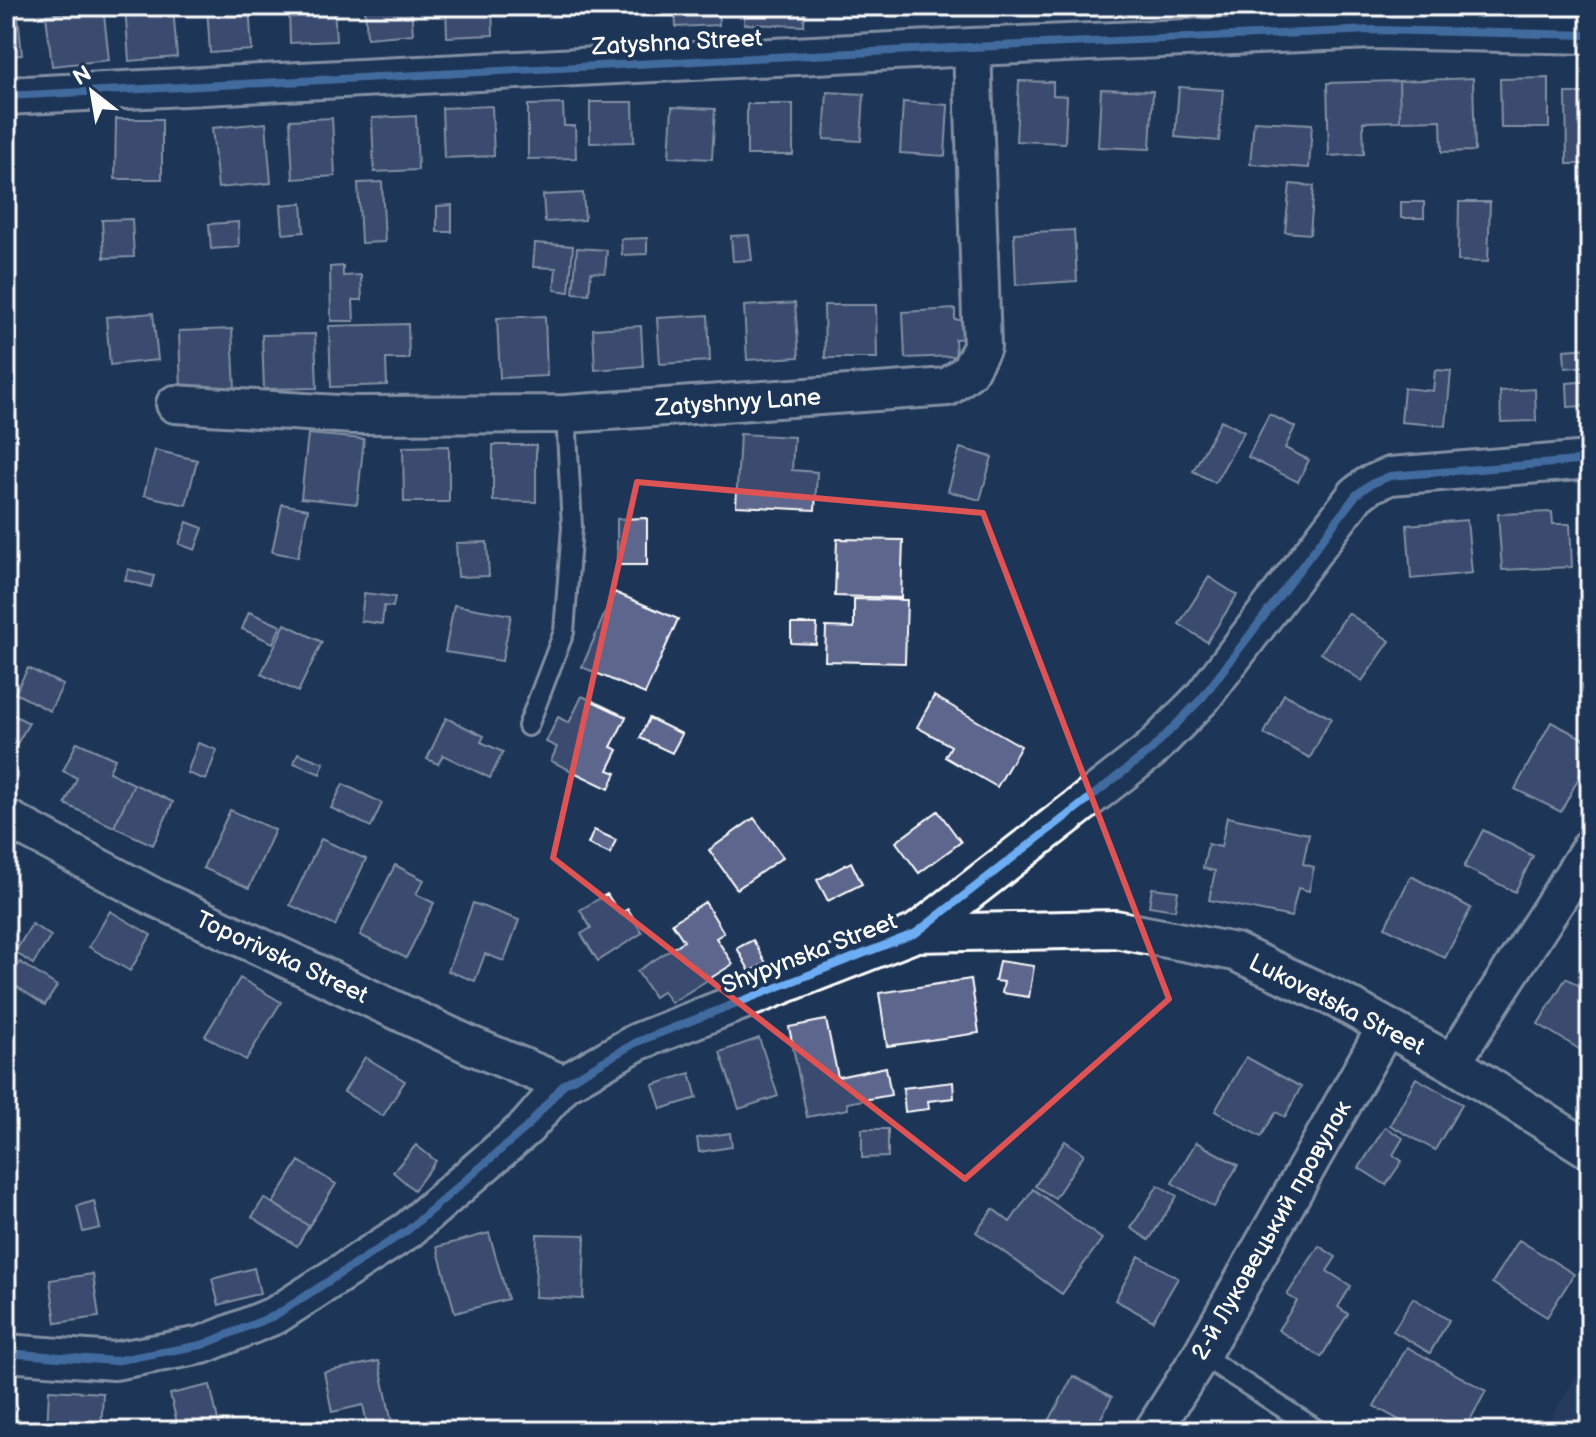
<svg xmlns="http://www.w3.org/2000/svg" width="1596" height="1437" font-family="'Balsamiq Sans',sans-serif">
<rect width="100%" height="100%" fill="#1d3557"/>
<filter id="ink" filterUnits="userSpaceOnUse"><feTurbulence type="fractalNoise" baseFrequency=".0125" numOctaves="2"/><feDisplacementMap in="SourceGraphic" scale="16" xChannelSelector="R" yChannelSelector="G"/><feConvolveMatrix kernelMatrix="1 2 1 2 8 2 1 2 1" color-interpolation-filters="sRGB"/></filter>
<g filter="url(#ink)">
<path fill="#304467" d="M1590 1354V1431H1543Z"/>
<path fill="#5d668d" stroke="#fff" stroke-width="2" d="M6 6H17L22 55 6 56Z
M73 6H103L109 60 52 66 46 15 74 12Z
M125 6H173L177 57 129 61Z
M207 6H249L252 50 210 53Z
M289 6H334L336 41 290 43Z
M365 6H411L413 34 367 38Z
M446 6H492L493 35 447 37Z
M524 6H568V12L524 11Z
M675 6H718L719 25 676 27Z
M745 6H805L804 26 744 24Z
M904 6H952V14L904 13Z
M1473 78 1475 151 1442 152 1441 120 1400 121 1399 81Z
M1549 78V128H1501L1500 79Z
M1019 81 1053 82V95L1067 96 1065 143 1016 141Z
M1399 81 1400 121 1363 122 1364 154 1329 156 1327 83Z
M1179 87 1223 90 1219 141 1175 137Z
M1101 89 1153 91 1150 149 1098 147Z
M827 92 864 94 861 141 824 139Z
M1566 93H1590V164H1567Z
M590 102H633L634 142 590 143Z
M903 102 948 105 945 156 900 153Z
M563 104 564 126H575L576 158 528 159V105Z
M747 104H793V155H747Z
M492 106 494 156 444 158 442 108Z
M672 107 715 109 712 159 669 157Z
M416 116 418 170 374 172 372 118Z
M332 118 335 176 293 179 290 120Z
M116 119H162V179H115Z
M1254 121 1312 124 1309 168 1250 164Z
M266 123 271 183 218 188 212 128Z
M382 182 385 242 361 243 358 183Z
M1290 184 1314 186 1310 234 1285 232Z
M583 193 585 220 545 222 543 195Z
M1401 202H1424V218H1401Z
M1459 202H1490L1488 262 1458 261Z
M302 203 304 232 283 234 281 205Z
M452 205V232H437V206Z
M132 219 134 257 104 258 102 220Z
M238 222 239 247 211 249 209 224Z
M1074 230 1077 281 1016 285 1014 233Z
M749 235 752 260 733 261 731 236Z
M647 238V254L622 255 621 239Z
M535 243 573 246 569 292 554 290 556 268 533 267Z
M577 248 607 250 605 273 591 272 589 294 573 293Z
M343 266V276L361 275 362 300H353L354 321H331L330 267Z
M795 303 799 357 747 360 744 306Z
M824 305H876L877 358H825Z
M955 309V320L967 319 968 338 955 339 956 356 905 358 903 312Z
M153 313 158 360 110 365 106 317Z
M708 315 710 361 660 364 657 318Z
M545 316 547 376 500 378 497 318Z
M408 324 409 359H386L387 385 331 387 329 326Z
M641 326 643 366 595 370 593 329Z
M232 329 235 389 181 391 179 331Z
M315 334 317 388 264 389 262 335Z
M1590 348V366L1565 368 1564 350Z
M1435 370 1451 371 1446 426 1401 422 1404 388 1433 391Z
M1590 381V417L1585 418 1584 406 1568 407 1567 383Z
M1535 389 1536 421 1501 422 1500 391Z
M1269 414 1295 427 1285 448 1309 460 1298 482 1248 457Z
M1221 420 1244 432 1215 483 1193 471Z
M308 434 364 439 357 504 301 498Z
M740 434 794 437 792 470 817 472 815 510 736 506Z
M493 445H536V502L493 501Z
M449 446V502H404L403 447Z
M960 448 992 457 980 500 948 491Z
M155 450 197 460 186 505 144 495Z
M282 504 308 509 298 557 272 552Z
M1552 512 1553 524H1570L1572 567 1502 570 1498 514Z
M647 518V565H617V519Z
M1467 520 1472 573 1411 579 1407 525Z
M187 522 203 528 195 550 179 544Z
M837 539 903 540 901 598 835 596Z
M487 542 489 576 458 577 456 543Z
M128 569 154 576 151 587 125 580Z
M1209 577 1237 595 1207 642 1179 624Z
M614 592 678 619 645 694 582 667Z
M364 593 395 597 393 607 384 606 382 624 361 621Z
M854 599 907 600 905 663 825 661 826 627 854 628Z
M454 605 511 615 502 661 445 652Z
M249 612 281 626 273 643 242 629Z
M1348 613 1390 641 1362 681 1321 653Z
M285 624 322 642 298 692 261 674Z
M791 624H817L816 644 791 643Z
M28 668 63 685 50 711 15 693Z
M1284 694 1331 718 1310 758 1264 734Z
M582 696 626 717 611 747 618 750 608 770 616 773 609 789 551 761 557 747 546 742 558 717 569 723Z
M934 696 1021 746 997 787 945 757 951 746 917 727Z
M6 711 29 723 13 751 6 747Z
M446 718 484 736 481 742 503 752 490 778 443 755 438 764 427 759Z
M649 718 682 734 672 753 640 738Z
M1551 722 1590 742V756L1561 812 1515 789Z
M77 742 115 759 109 772 134 784 114 827 65 804 77 778 63 771Z
M198 743 217 750 206 780 187 773Z
M298 753 324 763 320 774 294 763Z
M134 784 173 802 153 845 114 827Z
M343 784 382 803 371 827 331 808Z
M230 810 275 830 249 888 203 868Z
M938 811 961 842 919 873 896 842Z
M1227 817 1309 834 1303 864 1314 867 1309 891 1298 888 1291 917 1209 900 1215 871 1203 868 1208 844 1221 847Z
M754 818 783 857 737 889 709 850Z
M594 830 616 840 610 854 588 844Z
M1483 830 1533 856 1515 892 1464 867Z
M321 839 366 859 335 926 290 905Z
M851 862 862 884 828 901 817 880Z
M395 865 424 880 416 894 434 903 406 958 360 935Z
M1411 876 1471 908 1445 958 1385 927Z
M1152 888 1178 891 1175 910 1149 906Z
M607 894 620 914 628 909 642 933 598 961 581 934 591 928 580 910Z
M705 902 724 933 716 938 733 964 671 1003 663 991 654 997 637 971 684 941 672 923Z
M473 903 519 920 504 961 485 954 475 981 448 971Z
M110 911 151 935 130 971 89 947Z
M32 924 51 936 33 964 15 952Z
M753 940 766 963 750 972 737 948Z
M999 961 1034 966 1029 997 1002 993 1004 982 995 981Z
M20 962 57 986 45 1005 8 981Z
M240 978 281 1002 246 1060 205 1036Z
M1566 978 1590 992V1043L1584 1052 1538 1024Z
M971 979 979 1033 887 1046 879 993Z
M826 1020 838 1077 886 1067 891 1095 847 1103 848 1109 807 1117 789 1027Z
M759 1038 778 1096 739 1109 720 1052Z
M365 1057 405 1081 383 1116 344 1092Z
M1246 1057 1301 1087 1285 1117 1276 1112 1261 1137 1215 1111Z
M690 1073 697 1098 661 1109 653 1085Z
M1416 1078 1462 1104 1435 1150 1390 1125Z
M953 1082 954 1098 928 1101 929 1109 905 1112 903 1088Z
M1385 1127 1403 1138 1393 1155 1402 1161 1386 1185 1359 1168Z
M862 1129H888V1157L862 1158Z
M730 1133 732 1147 699 1152 697 1138Z
M1065 1141 1084 1154 1055 1198 1035 1186Z
M1196 1142 1238 1165 1214 1207 1172 1183Z
M416 1145 436 1161 414 1190 393 1172Z
M299 1161 336 1184 309 1226 273 1203Z
M1158 1185 1177 1196 1149 1240 1131 1228Z
M1033 1189 1102 1239 1062 1294 976 1232 993 1209 1010 1222Z
M264 1198 309 1226 297 1246 252 1217Z
M94 1201 100 1228 83 1232 77 1206Z
M489 1233 508 1299 455 1313 437 1247Z
M537 1234 585 1235 583 1299 535 1297Z
M1519 1240 1574 1274 1547 1317 1492 1283Z
M1319 1246 1336 1257 1327 1271 1351 1286 1338 1307 1348 1314 1321 1357 1278 1330 1297 1301 1287 1295Z
M1139 1256 1178 1278 1153 1321 1115 1300Z
M254 1268 260 1293 219 1305 212 1279Z
M93 1274 99 1317 56 1323 50 1280Z
M1413 1298 1449 1320 1430 1353 1393 1331Z
M1407 1347 1486 1391 1464 1431H1419L1374 1406Z
M379 1361 392 1423 368 1428 363 1405 332 1412 324 1372Z
M1073 1376 1112 1397 1094 1431H1064L1048 1423Z
M210 1385 220 1429 179 1431 170 1394Z
M49 1390 103 1393 101 1431H47Z"/>
<g fill="none" stroke-linecap="round" stroke-linejoin="round">
<defs>
<path id="lane" d="M528 726 564 632 572 527 566 414
M1201 1355 1319 1431"/>
<path id="street" d="M6 96 972 47 1373 30 1590 35
M175 404 354 415 566 414 948 387 969 371 982 347 972 47
M6 818 154 897 470 1045 564 1084
M916 933 1115 929 1235 952 1338 1000 1452 1063 1590 1150
M1452 1063 1590 848
M6 1353 114 1361 202 1345 276 1315 408 1230 527 1127 564 1084 637 1042 916 933 1150 751 1202 698 1356 495 1369 485 1390 476 1590 460
M1153 1431 1201 1355 1386 1027"/>
</defs>
<use href="#lane" stroke="#fff" stroke-width="24"/>
<use href="#street" stroke="#fff" stroke-width="42"/>
<use href="#lane" stroke="#1d3557" stroke-width="18"/>
<use href="#street" stroke="#1d3557" stroke-width="36"/>
<defs>
<path id="cycleway" d="M6 96 972 47 1373 30 1590 35
M6 1353 114 1361 202 1345 276 1315 408 1230 527 1127 564 1084 637 1042 916 933 1150 751 1202 698 1356 495 1369 485 1390 476 1590 460"/>
</defs>
<use href="#cycleway" stroke="#1d3557" stroke-width="13"/>
<use href="#cycleway" stroke="#6dadf4" stroke-width="8"/>
</g>
</g>
<path d="M0 0H1596V1437H0ZM637 482 983 513 1169 999 965 1179 553 858Z" fill="#1d3557" fill-opacity=".55" fill-rule="evenodd"/>
<path fill="none" stroke="#de5353" stroke-width="6" stroke-linejoin="round" d="M637 482 983 513 1169 999 965 1179 553 858Z"/>
<g text-anchor="middle" stroke-width="7" stroke-linejoin="round" paint-order="stroke">
<g font-size="24" fill="#fff" stroke="#1d3557">
<text transform="translate(677 42) rotate(-3)" y="8">Zatyshna Street</text>
<text transform="translate(738 402) rotate(-4)" y="8">Zatyshnyy Lane</text>
<text transform="translate(809 953) rotate(-21)" y="8">Shypynska Street</text>
<text transform="translate(282 957) rotate(25)" y="8">Toporivska Street</text>
<text transform="translate(1337 1004) rotate(27)" y="8">Lukovetska Street</text>
<text transform="translate(1271 1230) rotate(-60)" y="8">2-й Луковецький провулок</text>
</g>
</g>
<rect width="1596" height="1437" fill="none" stroke="#1d3557" stroke-width="32"/>
<rect x="16" y="16" width="1564" height="1405" fill="none" stroke="#fff" stroke-width="3" filter="url(#ink)"/>
<g transform="translate(92 92) rotate(329)" stroke="#1d3557" stroke-width="6" paint-order="stroke">
<path d="M0-6L14 30L0 20L-14 30Z" fill="#ffffff"/>
<text y="-12" font-size="22" font-weight="bold" text-anchor="middle" fill="#ffffff">N</text>
</g>
</svg>
